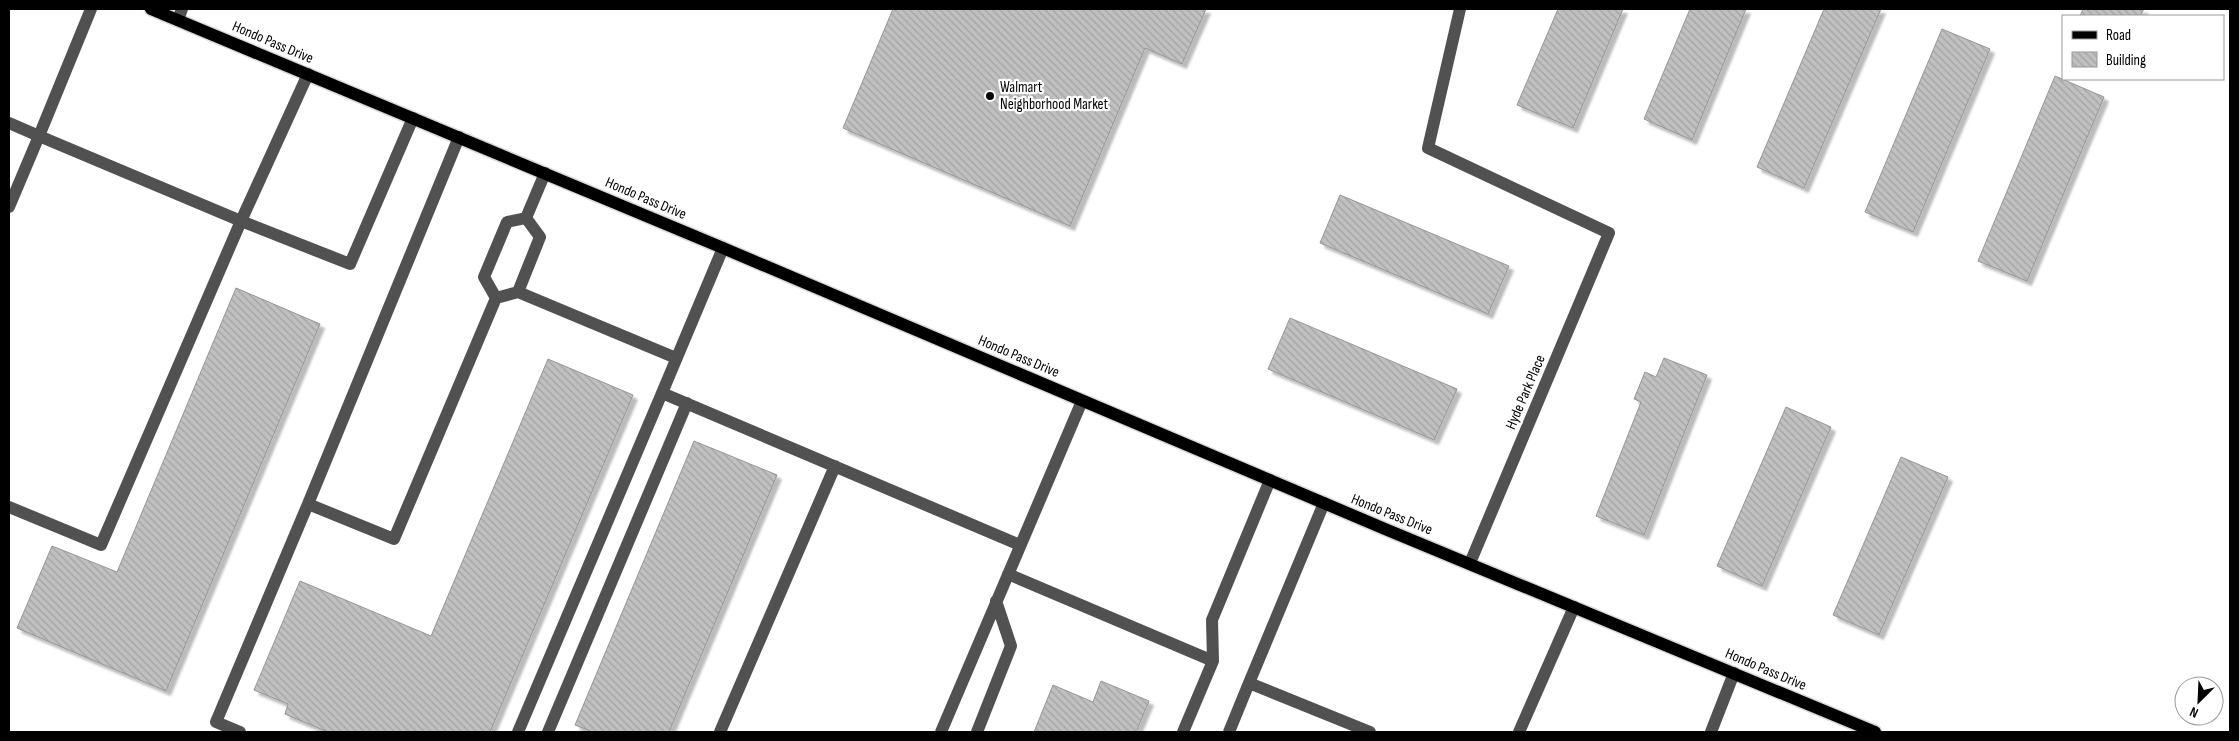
<svg xmlns="http://www.w3.org/2000/svg" width="2239" height="741" font-family="'Sofia Sans Condensed',sans-serif">
<defs>
<pattern id="building-back-hatch" width="6" height="6" patternUnits="userSpaceOnUse" patternTransform="scale(1.25)"><rect width="6" height="6" fill="#c0c0c0"/><path d="M-1 5l2 2M0 0l6 6M5-1l2 2" fill="none" stroke="#a3a3a3"/></pattern>
<filter id="shadow"><feDropShadow dx="4.5" dy="4.5" stdDeviation="1" flood-color="#0004"/></filter>
</defs>
<rect width="100%" height="100%" fill="#fff"/>
<path fill="url(#building-back-hatch)" stroke="#959595" filter="url(#shadow)" d="M893 9H1206L1182 64 1145 48 1070 226 843 128Z
M1558 9H1623L1573 128 1517 105Z
M1690 9H1746L1692 140 1644 119Z
M1824 9H1881L1804 188 1757 167Z
M2083 9H2144L2140 16H2080Z
M1942 29 1990 49 1913 232 1865 212Z
M2055 76 2104 97 2027 281 1978 261Z
M1340 195 1509 266 1488 314 1320 243Z
M236 288 320 324 166 691 17 628 52 546 117 572Z
M1290 318 1457 389 1434 440 1268 369Z
M1664 358 1707 375 1644 535 1596 516 1641 402 1634 399 1645 372 1656 377Z
M548 359 633 395 490 732H328L285 714 288 704 254 690 300 581 431 636Z
M1786 407 1831 427 1762 586 1717 566Z
M694 441 777 475 669 732H593L575 725Z
M1901 457 1948 477 1879 635 1833 615Z
M1101 681 1149 701 1136 732H1034L1053 685 1093 702Z"/>
<g fill="none" stroke-linecap="round" stroke-linejoin="round">
<defs>
<path id="major" d="M151 9 723 248 1385 529 1875 732"/>
</defs>
<use href="#major" stroke="#dbdbdb" stroke-width="15"/>
<path stroke="#515151" stroke-width="12" d="M91 9 39 136 241 221 350 264 413 118
M1460 9 1428 148 1609 233 1470 563
M178 20 182 9
M9 123 39 136 9 207
M459 137 308 504 394 539 496 298
M526 218 545 173
M723 248 662 393 1020 545
M518 292 676 358
M496 298 518 292 540 237 526 218
M496 298 484 277 507 222 526 218
M1324 503 1249 683 1370 732
M9 507 101 545 241 221 308 74
M1008 574 1213 661
M240 732 216 722 308 504
M518 732 662 393
M548 732 687 403
M720 732 835 466
M941 732 1082 401
M977 732 1011 646 996 601
M1183 732 1213 661 1212 620 1270 480
M1229 732 1249 683
M1519 732 1574 607
M1711 732 1734 673"/>
<use href="#major" stroke="#000" stroke-width="12"/>
</g>
<circle fill="#000" stroke="#fff" stroke-width="2" cx="990" cy="96" r="5"/>
<g text-anchor="middle" stroke-width="4.5" stroke-linejoin="round" paint-order="stroke">
<g font-size="15" fill="#000" stroke="#fff">
<text transform="translate(273 42) rotate(23)" y="5">Hondo Pass Drive</text>
<text transform="translate(646 198) rotate(23)" y="5">Hondo Pass Drive</text>
<text transform="translate(1019 356) rotate(23)" y="5">Hondo Pass Drive</text>
<text transform="translate(1525 392) rotate(-67)" y="5">Hyde Park Place</text>
<text transform="translate(1392 514) rotate(22)" y="5">Hondo Pass Drive</text>
<text transform="translate(1766 669) rotate(23)" y="5">Hondo Pass Drive</text>
</g>
<g font-size="15" fill="#000" stroke="#fff" text-anchor="start">
<text x="1000" y="92">Walmart<tspan x="1000" dy="17">Neighborhood Market</tspan></text>
</g>
</g>
<rect width="2239" height="741" fill="none" stroke="#000000" stroke-width="20"/>
<rect x="2062" y="15" width="162" height="65" fill="#ffffff" stroke="#999999"/>
<rect x="2072" y="31" width="25" height="8" fill="#000000" stroke="#999999"/>
<text x="2106" y="40" font-size="15" fill="#000000">Road</text>
<rect x="2072" y="52" width="25" height="15" fill="url(#building-back-hatch)" stroke="#999999"/>
<text x="2106" y="65" font-size="15" fill="#000000">Building</text>
<g transform="translate(2199 701) rotate(204)"><circle r="24" fill="#ffffff" stroke="#999999"/>
<path d="M0-4L9 19L0 12L-9 19Z" fill="#000000"/>
<text y="-8" font-size="14" font-weight="bold" text-anchor="middle" fill="#000000">N</text>
</g>
</svg>
